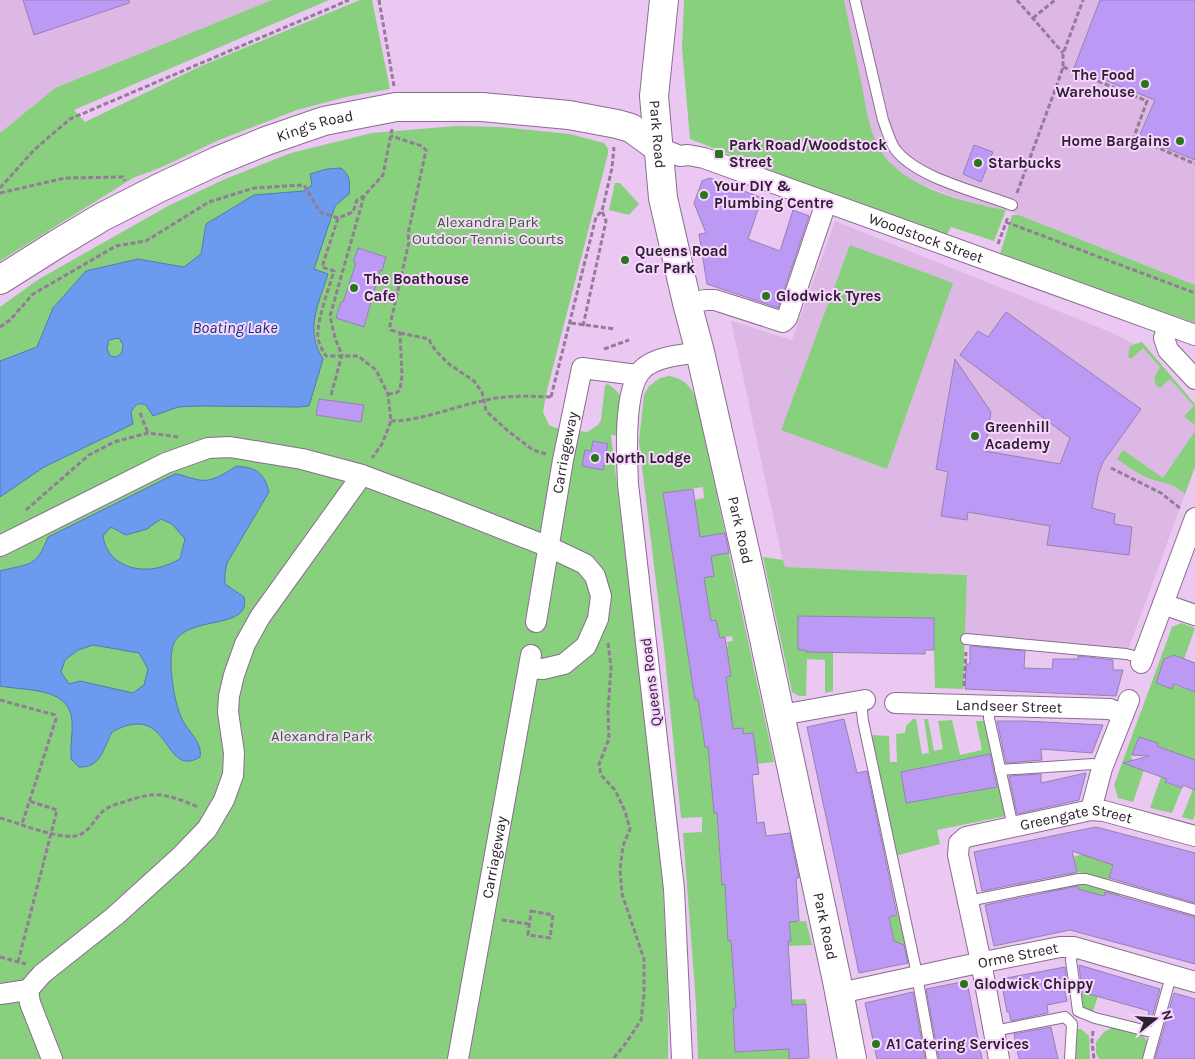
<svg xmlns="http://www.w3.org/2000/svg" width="1195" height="1059" font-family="Karla,sans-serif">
<rect width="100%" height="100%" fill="#ebc8f1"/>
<path fill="#deb8e4" d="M0 0H272L55 88 0 133Z
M844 0H1195V285L1019 215 1006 210 977 205 920 184 905 176 893 166 879 149 870 128Z
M835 221 1115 334 1134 344 1142 342 1195 404V467L1128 650 964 633 967 575 784 567 731 321 792 340Z"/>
<path fill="#88d07d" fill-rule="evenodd" d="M272 0H329L74 110 85 122 201 66 360 0H372L390 89 350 96 297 110 219 140 162 167 133 178 0 261V133L55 88Z
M684 0H844C850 29 856 57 862 86 866 107 869 130 879 148 901 187 965 203 1006 210L994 241 951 227 945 238 690 139 682 48Z
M456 126 501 127 570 134 604 143 608 149V154L547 390 543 412 549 425 556 428 587 432 598 425 601 420 605 385 608 384C630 398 622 413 621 436L611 435 653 785 663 888 668 1001V1059H0V307L39 279 168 206 225 179 291 153 372 133Z
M615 183H620L639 204 629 215 609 210Z
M1012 215H1019L1195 285V323L1000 254Z
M850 245 953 283 887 469 781 430Z
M1142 342 1195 404V425L1184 416 1194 406 1170 379 1160 388 1156 385 1154 378 1160 367 1143 348 1131 359 1128 357 1130 346Z
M669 376C684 379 689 384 696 398L725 533 710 536 712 546 710 547 713 555 729 553 774 762 756 764 757 775H752L749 750 724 752 725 759 709 761 715 813 747 810 748 819 717 821 722 884 752 883V873L768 871 767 857H764L763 846 750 847 749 837 774 835 776 849 792 847 793 849 780 850 781 856 772 857 773 865 795 863 796 865 781 867V880L764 881V886L726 889 728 940 766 938 767 947 782 946V957L762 958 761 951 732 953 735 994 764 992V988L785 986 786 1000 806 999V1004L786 1005V1009L764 1010 763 1004 748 1005V1007L733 1008 735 1052 789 1049V1059H698L696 1004 683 833 702 832V817L681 818 664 648 639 442 644 395 649 386 660 378ZM703 487 704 498 694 500 699 530H698L699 538H697L698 548 708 547 709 556 705 557 706 566 712 565 714 576 704 578 711 621 716 620 718 631 712 632 714 639 732 636 733 641 727 642 728 647 719 649 721 656 723 655 724 660H729L731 675 726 677 733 729 742 728 743 734 753 733 754 740 706 747 698 699H695L663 493Z
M1195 431V467L1185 494C1170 481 1164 484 1148 478 1137 473 1127 466 1117 459L1123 450 1163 478Z
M763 557 783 560 785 567 967 575 963 689 935 688 933 618 798 616V650H806V652H826L833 650V691L825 693V660L807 659 806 696H799L792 692Z
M1181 623 1195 628 1184 659 1174 655 1164 659 1156 682 1172 688 1174 685 1195 692V760L1155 751 1158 743 1139 737 1131 757 1138 768 1144 770 1133 802 1118 798 1114 785 1172 627Z
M913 719H916L922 754 929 753 924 719H928L934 751 943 749 938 721 952 720 960 755 982 750 976 721H985L1006 816 937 830 940 844 895 856 871 735 889 736 890 762H897L896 734 905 733 906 726ZM991 754 998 787 945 797 939 764ZM933 765 934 769 907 803 901 772 917 769 925 770V767Z
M1161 777 1167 779 1166 783 1182 788 1172 813 1150 808Z
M1193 789 1195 790V814L1193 820 1182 817Z
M1085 829H1087L1113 863 1108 880 1078 872 1069 876 1068 870 1076 868 1074 857 1082 854Z
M1078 883 1120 894 1114 914 1088 906 1078 888 1069 887 1064 919 1047 901 1045 890Z
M899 915 906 946 896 948 889 917Z
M806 921 812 945 787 946 786 941 791 940 789 922Z
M1078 991 1098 996 1093 1011 1082 1008Z
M1113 1027 1140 1032 1147 1041 1143 1059H1099L1096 1053V1042L1104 1032Z
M1077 1029H1081L1089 1036 1090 1059H1074Z"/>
<path fill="#6a9bef" stroke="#5876b5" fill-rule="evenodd" d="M341 168C351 176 350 183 349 194L335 206 314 269 328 274C319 304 304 329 323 359L309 406 299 407 199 406 178 407 153 416 146 405C138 402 134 405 131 413L133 424 44 467 0 497V361L37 347 53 308 86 271 138 259 184 267 201 254 206 224 254 195 304 191 312 185 310 174 327 169ZM119 338 123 345 122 352 117 357 110 356 107 348 109 340Z
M237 466C256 468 264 472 269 492L227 563 225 573V584L244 597C252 630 191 615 175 641 166 656 174 701 181 717 187 731 203 742 200 757 162 780 172 699 112 732 103 749 101 768 79 767L71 759C70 746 73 732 72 720 69 686 23 691 0 686V571C30 563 36 568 48 537L175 474C182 474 188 478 195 479 211 484 223 474 237 466ZM161 519 172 524 185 539 180 559C174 562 168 565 161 567 136 574 107 564 103 536L111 527 126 535 147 529ZM93 645 139 653 148 669 144 685 133 693 80 681 69 684 61 672 65 660 78 650Z"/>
<path fill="#bd99f6" stroke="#9383ae" d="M23 0H129V3L34 35Z
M1100 0H1195V160L1139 137 1155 100 1074 68Z
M974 145 993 152 981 182 963 174Z
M710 178 762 198 748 239 780 251 793 210 809 216 778 308 707 284 699 234 706 233 694 203 702 181Z
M358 248 386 257 382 271 380 270 364 327 336 318 341 302H343L356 263 353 262Z
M1006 312 1141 409 1103 462 1098 475 1092 508 1115 514 1114 524 1132 527 1129 555 1047 545 1050 526 968 512 967 520 941 516 948 472 936 469 955 359 991 412 985 451 1060 464 1070 438 960 355 978 331 988 337Z
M319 399 364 405 361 422 316 415Z
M593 441 608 444 603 470 582 466 585 450 591 451Z
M693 489 700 537 725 533 729 553 711 556 714 576 704 578 711 621 716 620 720 638 725 637 731 676 726 677 733 729 743 728V734L753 733 759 774 752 775 757 823 764 822 766 836 790 833 793 851 799 878H796L799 921 789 922 791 941H788L792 1005 806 1004 809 1058 789 1059V1049L735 1052 733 1008H736L731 940 728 941 725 884 722 885 717 813H714L708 747H705L698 699 695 700 663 493Z
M798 616 934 618V650H925V654L806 652V650H798Z
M970 646 1025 651 1024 668 1052 669 1053 659H1078V656L1113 660V670H1123L1116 696 965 689 966 664H970Z
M1174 655 1195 663V692L1174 684 1172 689 1156 683 1164 659Z
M844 719 857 773 867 771 897 915 889 917 894 941 904 945 908 963 859 973 807 727Z
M997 721H1023L1103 725 1092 753 1041 749 1042 760 1006 763Z
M1139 737 1158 743 1157 746 1195 760V790L1183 785 1182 788 1165 782 1167 779 1123 763 1149 756 1132 755Z
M990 754 997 787 906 803 901 772Z
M1086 773 1079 800 1017 814 1009 776 1041 774V783Z
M1096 827 1195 853V903L1109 878 1113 865 1072 851 1077 872 982 891 974 852Z
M1078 886V889L1104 896 1105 892 1195 917V964L1070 930 994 946 985 905Z
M1079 965 1160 989 1150 1025 1146 1024 1149 1011 1082 992Z
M1065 967 1068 989 1064 988 1067 1001 1047 1005 1048 1013 1011 1021 1009 1012H1007L1001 979Z
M967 981 982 1059H939L926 989Z
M913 992 925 1059H877L865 1003Z
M1174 993 1195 999V1059H1155Z
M1051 1027 1058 1059H1019L1014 1034Z"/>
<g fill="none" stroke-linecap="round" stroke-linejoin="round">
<defs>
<path id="lane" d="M855 0 883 120C887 130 889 140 895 149 916 178 979 192 1012 205
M966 639 1126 654 1142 658
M861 701 863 721 915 965 932 1059
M989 706V718L1013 827
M1000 770 1093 764 1102 768
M968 901 1079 879H1086L1195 910
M1074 947 1071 960 1078 1011 1095 1018 1155 1033
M994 1031 1065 1017 1072 1024 1070 1059
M1148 1059 1171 976"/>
<g id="street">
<path id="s1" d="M657 147 680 156 688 155 704 158 1195 335"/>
<path d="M687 303 706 300H715L783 322 787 318 826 203"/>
<path d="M1168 326 1164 338 1168 350 1195 379"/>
<path d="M0 546 166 463 208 448 230 447 302 459 362 475 437 503 549 547 585 564 595 576 601 596 598 619 586 646 564 664 543 669 529 668"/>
<path d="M1163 604 1195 615"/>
<path id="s2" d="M536 622 563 460 582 368 637 375"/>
<path d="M1141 663 1195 518"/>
<path id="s3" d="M895 703 1110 709 1123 715"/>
<path d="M781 715 865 700"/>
<path d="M1091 810 1102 768 1129 700"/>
<path id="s4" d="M840 993 964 966 1060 947H1074L1195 982"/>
<path d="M0 994 28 990"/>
<path d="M52 1059 30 1003 28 990 42 974 115 916 180 857 207 829 224 800 233 775 234 753 228 712 229 696 234 675 245 644 260 617 362 475"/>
<path id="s5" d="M458 1059 531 655"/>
<path d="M682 1059 674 889 628 484C627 457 622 384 645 367 659 356 683 355 700 352"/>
<path id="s6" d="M999 1059 981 962 958 855 959 843 966 837 1091 810 1104 811 1195 836"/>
</g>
<g id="secondary">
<path id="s7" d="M664 0 654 96 663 198 687 303 700 352 748 564 837 981 852 1059"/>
<path id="s8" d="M0 280 57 244 102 217 161 187 217 161 266 141 324 121 396 107H482L569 115 617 124 631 128 657 147"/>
</g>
</defs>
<use href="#lane" stroke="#8a6c90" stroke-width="12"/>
<use href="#street" stroke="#8a6c90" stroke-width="22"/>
<use href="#secondary" stroke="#8a6c90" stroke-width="30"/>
<path stroke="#947b98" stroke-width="3" stroke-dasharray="5 2.5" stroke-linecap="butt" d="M379 0 394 86
M1017 0 1063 53
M1033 18 1055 0
M1063 67 1147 101 1134 137 1195 164
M0 188 34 150 70 119 349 0
M0 193 65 178 123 177 125 181
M1017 193 1058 82 1063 67V54L1083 0
M338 218 322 267 334 271C329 288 316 322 318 338 319 344 322 350 326 356H358L376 370 388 394 391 421 382 444 372 458
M1006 222 1195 293
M998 244 1008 217
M571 323 615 329
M583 326 606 221 602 211
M0 327 10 320 33 294 116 246 146 241 209 202 254 188 304 185 320 212 338 218 353 212 357 200 364 196 383 175 392 129
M400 333 429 339 431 344 437 352 449 364 474 381 482 392 486 411 508 431 533 450 546 454
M604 349 629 340
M388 394 396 393 400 390 402 375 400 333 391 330 390 325 409 242 408 234 426 150 422 146 391 136
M331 395 342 355 335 338 330 316 364 196
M551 397 596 217 602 211 612 168 614 147
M140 413 148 433
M391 421C420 421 453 407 482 401 505 395 529 396 552 397
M1111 468 1161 493 1181 509
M26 510 89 455 114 442 148 433 179 437
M608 643 611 667 608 712 609 739 599 764 601 775 615 790 625 811 630 829 623 846 620 869 622 894 644 959V994L641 1020 626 1043 613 1059
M964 686 966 652
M0 700 55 715 56 719 22 824
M0 818C18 823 58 839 75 836 90 833 93 820 103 811 109 806 117 804 124 802 157 790 167 794 198 807
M531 911 553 915 550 938 528 935Z
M502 920 529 924
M0 957 26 964
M18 962 57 810 29 801
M1093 1031 1092 1041 1094 1059"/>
<use href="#lane" stroke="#fff" stroke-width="10"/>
<use href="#street" stroke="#fff" stroke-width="20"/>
<use href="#secondary" stroke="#fff" stroke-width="28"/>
</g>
<g fill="#28751b" stroke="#f8d5fe" stroke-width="2">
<circle cx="1145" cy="84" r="5"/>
<circle cx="1180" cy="141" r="5"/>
<rect x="714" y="149" width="10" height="10" rx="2.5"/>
<circle cx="978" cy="163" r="5"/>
<circle cx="704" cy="195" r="5"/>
<circle cx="625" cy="260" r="5"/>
<circle cx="354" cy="288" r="5"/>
<circle cx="766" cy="296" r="5"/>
<circle cx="975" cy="436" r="5"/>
<circle cx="595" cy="458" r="5"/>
<circle cx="964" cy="984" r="5"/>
<circle cx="876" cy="1044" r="5"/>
</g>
<g text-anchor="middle" stroke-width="4" stroke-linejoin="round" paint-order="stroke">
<g font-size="15" font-weight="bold" fill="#2d202f" stroke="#f8d5fe" text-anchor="start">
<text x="1135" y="80" text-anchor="end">The Food<tspan x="1135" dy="17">Warehouse</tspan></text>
<text x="1170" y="146" text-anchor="end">Home Bargains</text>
<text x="729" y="150">Park Road/Woodstock<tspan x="729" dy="17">Street</tspan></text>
<text x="988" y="168">Starbucks</text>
<text x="714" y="191">Your DIY &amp;<tspan x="714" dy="17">Plumbing Centre</tspan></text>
<text x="635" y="256">Queens Road<tspan x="635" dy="17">Car Park</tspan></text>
<text x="364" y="284">The Boathouse<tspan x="364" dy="17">Cafe</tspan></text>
<text x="776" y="301">Glodwick Tyres</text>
<text x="985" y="432">Greenhill<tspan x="985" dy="17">Academy</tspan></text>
<text x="605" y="463">North Lodge</text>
<text x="974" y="989">Glodwick Chippy</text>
<text x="886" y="1049">A1 Catering Services</text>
</g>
<g font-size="15" fill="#2d202f" stroke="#f8d5fe">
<text dy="5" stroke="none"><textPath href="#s8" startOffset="352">King's Road</textPath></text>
<text dy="5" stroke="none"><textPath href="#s7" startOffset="135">Park Road</textPath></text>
<text dy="5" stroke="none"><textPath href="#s1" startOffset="285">Woodstock Street</textPath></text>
<text dy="5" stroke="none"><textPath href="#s2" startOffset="172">Carriageway</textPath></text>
<text dy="5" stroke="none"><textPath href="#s7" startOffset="540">Park Road</textPath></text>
<text transform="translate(651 682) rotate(-97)" y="5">Queens Road</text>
<text dy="5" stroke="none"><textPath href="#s3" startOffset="114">Landseer Street</textPath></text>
<text dy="5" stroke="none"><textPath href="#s6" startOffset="342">Greengate Street</textPath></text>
<text dy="5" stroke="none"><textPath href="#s5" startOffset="205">Carriageway</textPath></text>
<text dy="5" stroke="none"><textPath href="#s7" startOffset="945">Park Road</textPath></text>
<text dy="5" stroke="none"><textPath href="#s4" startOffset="182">Orme Street</textPath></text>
</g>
<g font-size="15" fill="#2b6721" stroke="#f8d5fe">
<text x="488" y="227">Alexandra Park<tspan x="488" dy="17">Outdoor Tennis Courts</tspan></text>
<text x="322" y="741">Alexandra Park</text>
</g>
<g font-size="16" font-style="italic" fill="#113576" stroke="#f8d5fe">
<text x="235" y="333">Boating Lake</text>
</g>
</g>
<g transform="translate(1155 1019) rotate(73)" stroke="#f8d5fe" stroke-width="4" paint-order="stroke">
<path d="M0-4L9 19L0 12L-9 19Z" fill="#2d202f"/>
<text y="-8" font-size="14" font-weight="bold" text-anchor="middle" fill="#2d202f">N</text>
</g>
</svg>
